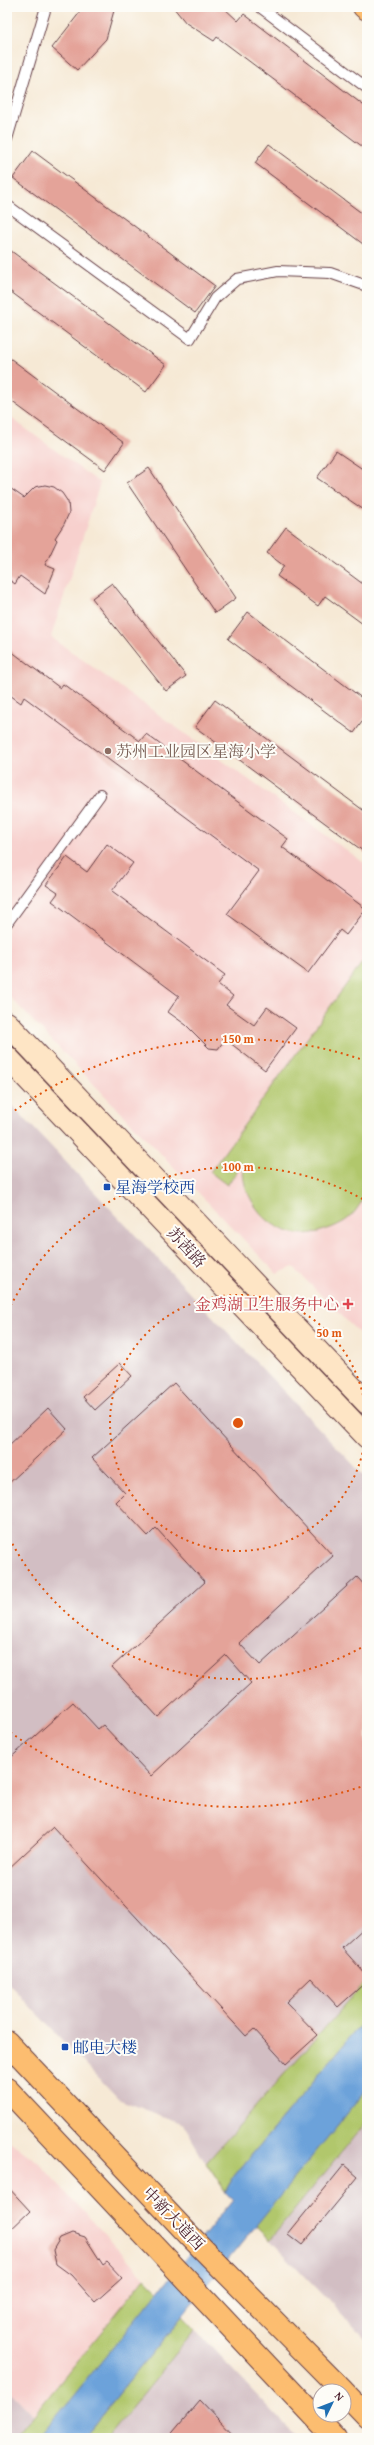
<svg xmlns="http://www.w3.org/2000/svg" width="374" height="2445" font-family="'Gentium Book Plus','Noto Serif SC',serif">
<rect width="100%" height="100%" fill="#fdfcf7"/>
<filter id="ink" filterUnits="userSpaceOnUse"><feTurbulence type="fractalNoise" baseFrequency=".025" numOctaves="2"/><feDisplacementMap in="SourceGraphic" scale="8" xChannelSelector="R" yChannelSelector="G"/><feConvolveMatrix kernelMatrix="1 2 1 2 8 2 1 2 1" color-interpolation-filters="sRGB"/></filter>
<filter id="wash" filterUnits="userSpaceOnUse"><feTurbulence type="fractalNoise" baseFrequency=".012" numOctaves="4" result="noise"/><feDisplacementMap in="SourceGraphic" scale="16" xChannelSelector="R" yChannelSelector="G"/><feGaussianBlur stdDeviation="0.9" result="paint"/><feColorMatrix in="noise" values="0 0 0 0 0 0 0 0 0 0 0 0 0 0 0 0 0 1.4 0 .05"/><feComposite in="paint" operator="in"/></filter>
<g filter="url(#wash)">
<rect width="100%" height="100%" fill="#f6e9d5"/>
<path fill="#f7d0cd" d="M7 415 100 483 51 637 367 865V1341L293 1267 277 1274 7 994Z
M7 2139 39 2163 145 2278 33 2415 7 2388Z"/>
<path fill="#d2bec3" d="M7 1100 367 1479V1980L206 2163 183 2124 118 2099 7 1982Z
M367 2121V2340L270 2240Z
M195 2330 297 2438H107Z
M7 2388 33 2415 15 2438H7Z"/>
<path fill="#b1c76c" stroke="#7e734c" d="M367 956V1193C362 1201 357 1210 351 1216 343 1224 329 1229 318 1232 284 1241 255 1217 245 1185 243 1178 243 1170 243 1164L227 1185 210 1172Z
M367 1980V2017L234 2176 225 2192 206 2163Z
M367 2089V2121L270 2240 255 2225Z
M145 2278 159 2292 151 2302 39 2438H15Z
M182 2316 195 2330 107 2438H83Z"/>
<path fill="#6ca2da" stroke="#5b6082" d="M367 2017V2089L83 2438H39L233 2200 225 2192 234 2176Z"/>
<g id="blocks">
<path fill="#e4a399" d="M84 7H115L106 39 77 70 52 48Z
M173 7H223L238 21 244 14 367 108V150L217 37 214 41 186 23Z
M269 144 367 217V247L255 163Z
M33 151 215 286 195 313 13 178Z
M7 248 166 365 146 392 7 289Z
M7 356 124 443 105 470 7 398Z
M336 451 367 472V512L317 478Z
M149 468 236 598 215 613 127 483Z
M45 485 54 487 62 493 68 502 69 513 64 524 55 538 57 540 45 565 55 569 45 594 20 576 15 584 7 578V486L24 498 35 487Z
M286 527 367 587V627L325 596 318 606 277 576 284 566 267 553Z
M112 583 186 676 166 691 92 598Z
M248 612 367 702V715L354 733 228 639Z
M7 648 60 688 63 684 140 741 146 734 288 839 282 847 366 909 346 935 340 930 308 973 227 914 259 871 24 697 21 703 7 693Z
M215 700 367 813V854L195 727Z
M107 844 133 863 112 891 225 975 218 984 233 996 226 1005 254 1025 267 1007 296 1028 265 1070 225 1039 218 1049 209 1048 186 1025 168 1012 179 996 52 901 58 893 46 885 67 857 87 872Z
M120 1363 132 1376 95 1410 83 1397Z
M174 1383 333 1556 239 1643 260 1665 357 1577 367 1588V1925L342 1948 367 1976V1981L338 2007 311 1978 286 2002 318 2035 286 2064 254 2029 246 2036 53 1827 7 1870V1761L73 1702 98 1729 103 1725 151 1776 251 1683 226 1655 158 1717 112 1667 205 1582 156 1528 148 1536 116 1502 125 1493 92 1458Z
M48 1408 67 1429 7 1485V1447Z
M344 2165 358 2177 302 2245 288 2234Z
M7 2186 30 2211 7 2233Z
M72 2233 85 2237 103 2265 107 2262 122 2278 95 2302 71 2275 56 2264 53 2250 60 2238Z
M200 2400 236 2438H168Z"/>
</g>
</g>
<g filter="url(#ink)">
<use href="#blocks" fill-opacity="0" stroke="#643d44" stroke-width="1"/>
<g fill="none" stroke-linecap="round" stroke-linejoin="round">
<defs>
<path id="service" d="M260 7 367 88
M7 139 46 7
M7 205 190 339 215 298 237 279 278 271 330 273 367 286
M7 923 100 795"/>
<path id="secondary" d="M7 1023 367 1403
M7 1057 367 1437"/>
<path id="primary" d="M364 7 367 9
M7 2042 189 2235 343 2391
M7 2089 335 2438
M344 2392 367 2416"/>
</defs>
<use href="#service" stroke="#643d44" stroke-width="12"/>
<use href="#secondary" stroke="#643d44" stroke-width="24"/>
<use href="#primary" stroke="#643d44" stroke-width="24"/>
<use href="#service" stroke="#fff" stroke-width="10"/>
<use href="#secondary" stroke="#fee5c5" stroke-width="22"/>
<use href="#primary" stroke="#fcbd6f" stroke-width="22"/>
</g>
</g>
<g fill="none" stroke="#e0560e" stroke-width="2" stroke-dasharray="2 4">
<circle cx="238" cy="1423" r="128"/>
<path d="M366 1645A256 256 0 0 1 8 1535M8 1311A256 256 0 0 1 366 1201"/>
<path d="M366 1785A384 384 0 0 1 10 1732M10 1114A384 384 0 0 1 366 1061"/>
</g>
<circle fill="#8d6e63" stroke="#fdfcf7" stroke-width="1.5" cx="108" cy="751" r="4"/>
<g fill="#1a4fb4" stroke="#fdfcf7" stroke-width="1.5">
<rect x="103" y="1183" width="8" height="8" rx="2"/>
<rect x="61" y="2043" width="8" height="8" rx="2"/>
</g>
<path fill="#e0444e" stroke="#fdfcf7" stroke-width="1.5" d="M346 1298h4v4h4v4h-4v4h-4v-4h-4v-4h4z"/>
<g text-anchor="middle" stroke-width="4" stroke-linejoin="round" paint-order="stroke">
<g font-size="16" fill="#785e54" stroke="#fdfcf7" text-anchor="start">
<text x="116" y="757">苏州工业园区星海小学</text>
</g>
<g font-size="16" fill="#164399" stroke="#fdfcf7" text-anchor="start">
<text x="115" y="1193">星海学校西</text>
<text x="73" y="2053">邮电大楼</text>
</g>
<g font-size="16" fill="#4a1f2b" stroke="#fdfcf7">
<text transform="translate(187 1247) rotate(47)" y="6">苏茜路</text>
<text transform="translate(174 2218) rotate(46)" y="6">中新大道西</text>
</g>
<g font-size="16" fill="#be3a42" stroke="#fdfcf7" text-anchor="end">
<text x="339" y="1310">金鸡湖卫生服务中心</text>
</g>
</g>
<circle cx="238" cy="1423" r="6" fill="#e0560e" stroke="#fdfcf7" stroke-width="2"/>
<g font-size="12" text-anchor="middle" font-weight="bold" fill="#e0560e" stroke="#fdfcf7" stroke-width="4" stroke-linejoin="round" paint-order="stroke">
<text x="238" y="1043">150 m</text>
<text x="238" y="1171">100 m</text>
<text x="329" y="1337">50 m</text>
</g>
<rect width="374" height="2445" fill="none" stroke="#fdfcf7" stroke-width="24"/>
<g transform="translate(332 2403) rotate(47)"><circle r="19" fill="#fdfcf7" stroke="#b5a4a5"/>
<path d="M0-3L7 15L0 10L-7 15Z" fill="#1f6fb2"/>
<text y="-6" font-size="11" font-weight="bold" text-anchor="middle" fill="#4a1f2b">N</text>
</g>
</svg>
